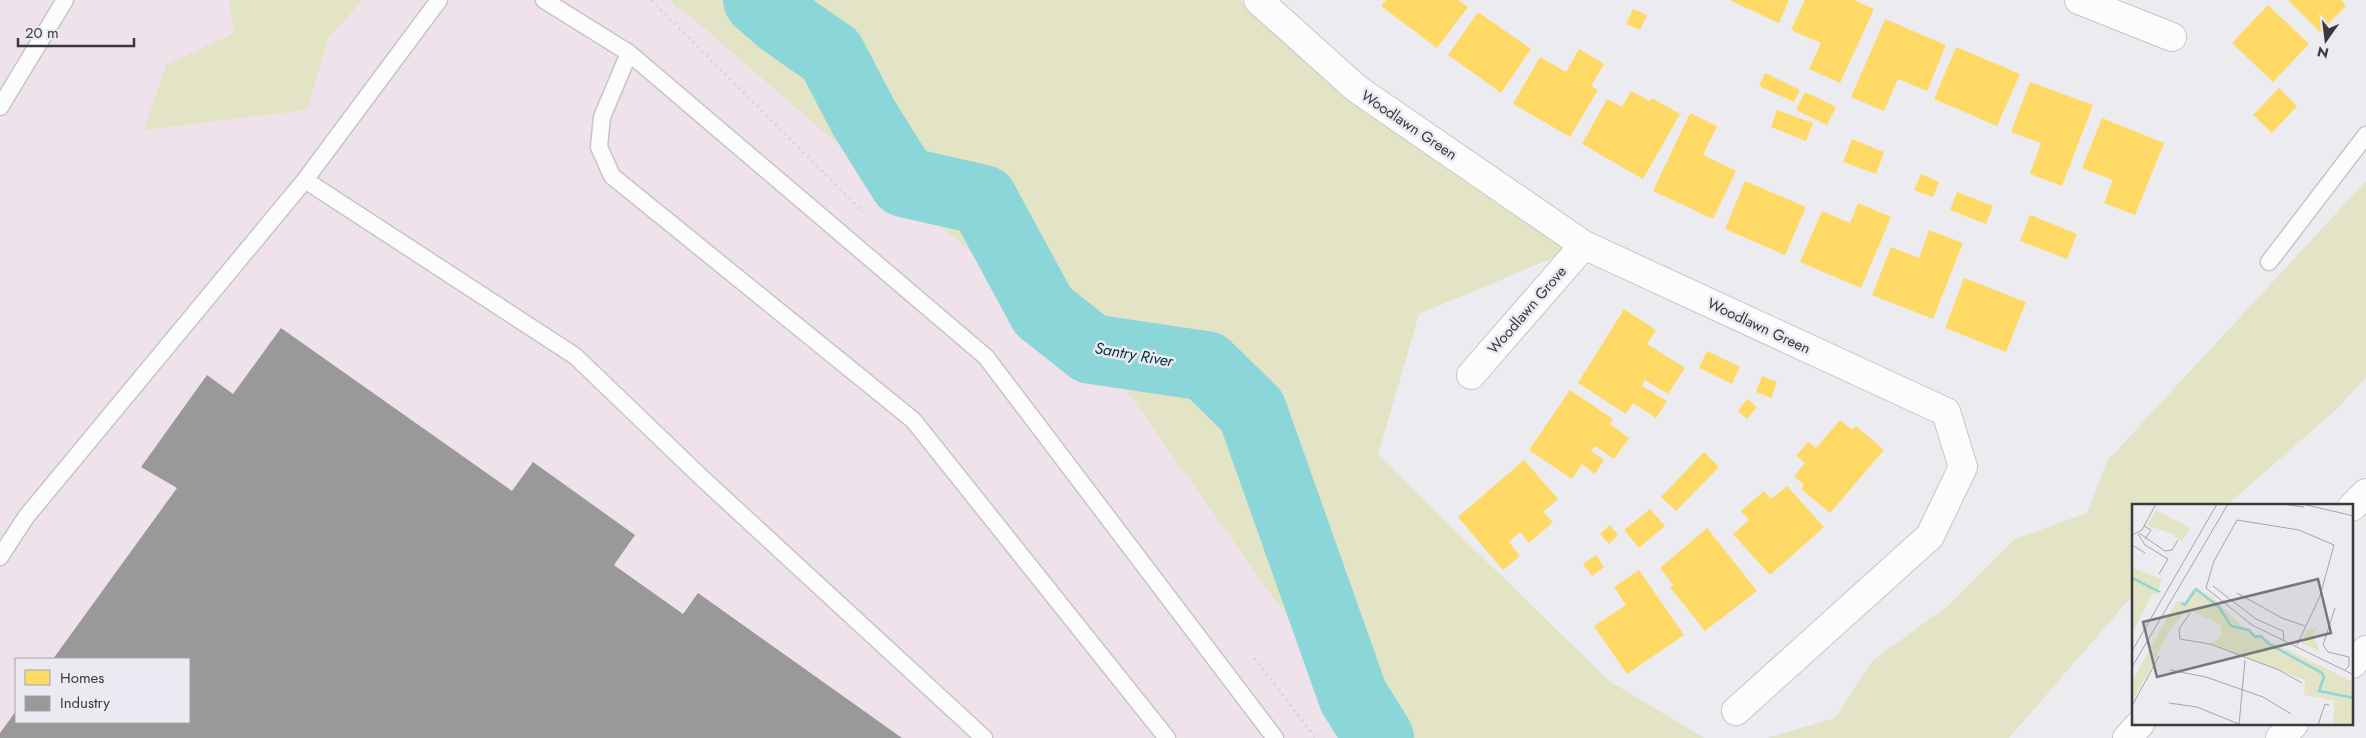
<svg xmlns="http://www.w3.org/2000/svg" width="2366" height="738" font-family="Jost,sans-serif">
<rect width="100%" height="100%" fill="#ececf0"/>
<path fill="#efe2ea" fill-rule="evenodd" d="M0 0H682L1097 349 1301 637 1364 738H0ZM16 659H189V722H16Z"/>
<path fill="#e2e4c5" d="M229 0H363L329 37 307 110 144 130 166 65 234 33Z
M671 0H1239L1584 245 1419 314 1378 455 1609 681 1704 738H1356L1301 637 1097 349 1047 308 1044 313 844 146 838 144 682 9 676 8Z
M2366 181V377L2338 408 2227 505 2134 506 2133 595 2009 738H1767L1835 718 1872 661 1950 604 2015 539 2087 513 2107 461Z"/>
<path fill="#ffd966" d="M1386 0H1458L1468 7 1437 48 1381 6Z
M1729 0H1789L1779 23Z
M1805 0H1854L1874 9 1840 83 1809 69 1821 43 1791 30Z
M2288 0H2341L2346 6 2320 32Z
M2268 5 2309 44 2273 82 2232 43Z
M1633 9 1647 15 1640 30 1626 24Z
M1478 12 1531 49 1501 93 1448 55Z
M1885 19 1946 45 1927 91 1898 79 1884 111 1851 97Z
M1956 47 2020 74 1997 126 1934 99Z
M1579 49 1604 64 1591 86 1598 90 1570 137 1513 104 1540 57 1566 72Z
M1765 73 1800 90 1794 102 1759 86Z
M2030 82 2093 105 2062 186 2030 174 2041 143 2011 132Z
M2279 88 2297 106 2272 133 2253 115Z
M1631 91 1650 101 1652 98 1680 114 1643 179 1582 144 1607 99 1622 107Z
M1805 92 1836 107 1827 125 1796 110Z
M1777 110 1813 123 1806 141 1771 127Z
M1690 113 1717 126 1703 155 1736 171 1713 219 1653 191Z
M2102 118 2164 143 2135 215 2104 203 2113 180 2082 168Z
M1852 139 1884 152 1876 174 1843 162Z
M1921 174 1939 182 1933 197 1914 190Z
M1745 181 1806 207 1785 255 1725 229Z
M1957 192 1993 206 1986 224 1950 210Z
M1858 203 1891 217 1861 288 1800 262 1822 211 1850 223Z
M2030 215 2077 234 2067 259 2020 241Z
M1929 230 1963 243 1933 319 1872 295 1891 247 1919 258Z
M1964 278 2026 302 2006 352 1945 328Z
M1624 309 1656 330 1647 344 1685 368 1668 394 1645 380 1642 386 1667 401 1656 418 1633 403 1626 414 1578 383Z
M1707 351 1740 367 1732 384 1699 368Z
M1762 376 1777 382 1771 398 1756 392Z
M1570 390 1613 419 1610 424 1629 438 1614 459 1595 446 1591 451 1604 460 1595 474 1582 464 1572 479 1529 450Z
M1747 399 1757 407 1747 419 1738 411Z
M1840 420 1852 430 1856 426 1884 450 1830 513 1801 489 1804 485 1794 476 1805 463 1796 456 1808 442 1816 448Z
M1704 452 1719 467 1676 511 1661 497Z
M1524 460 1558 499 1543 512 1553 522 1529 543 1520 532 1509 542 1520 556 1503 570 1458 517Z
M1787 486 1824 527 1770 575 1733 534 1749 520 1741 511 1764 491 1771 499Z
M1650 509 1665 526 1639 548 1624 530Z
M1610 525 1618 535 1609 544 1600 534Z
M1707 528 1757 591 1705 631 1670 587 1673 585 1660 568Z
M1596 555 1604 567 1592 576 1583 564Z
M1639 570 1684 635 1627 674 1594 626 1626 605 1614 587Z"/>
<path fill="#999" d="M281 328 512 491 533 462 635 535 614 565 683 614 698 593 902 738H0V733L16 711V722H189V659H53L177 488 141 467 207 375 233 394Z"/>
<g fill="none" stroke-linecap="round" stroke-linejoin="round">
<path stroke="#8bd6d9" stroke-width="70" d="M758 0 781 20 831 55 864 118 904 182 983 200 1043 311 1091 349 1206 366 1252 411 1353 696 1379 738"/>
<defs>
<path id="lane" d="M544 0 629 53 986 357 1275 738
M629 53 602 117 599 147 612 176 913 420 1167 738
M0 107 65 0
M305 180 575 356 701 477 984 738
M2269 262 2366 135
M0 557 26 517 305 180 439 0"/>
<path id="street" d="M1258 0 1357 89 1584 245 1946 412 1963 467 1930 536 1736 711
M2079 0 2172 37
M1471 375 1584 245"/>
<path id="highway" d="M2352 507 2366 493
M2352 664 2366 650
M2127 738 2140 724
M2280 738 2294 724"/>
</defs>
<use href="#lane" stroke="#c6c6c8" stroke-width="19"/>
<use href="#street" stroke="#c6c6c8" stroke-width="30"/>
<use href="#highway" stroke="#c6c6c8" stroke-width="30"/>
<path stroke="#d8d8d8" stroke-width="3" stroke-dasharray="2.5 4" stroke-linecap="butt" d="M651 0 863 212
M1254 658 1316 738"/>
<use href="#lane" stroke="#fcfcfd" stroke-width="16"/>
<use href="#street" stroke="#fcfcfd" stroke-width="28"/>
<use href="#highway" stroke="#fcfcfd" stroke-width="28"/>
</g>
<g text-anchor="middle" stroke-width="5" stroke-linejoin="round" paint-order="stroke">
<g font-size="15" fill="#3a393c" stroke="#ebeaf2">
<text transform="translate(1409 125) rotate(34)" y="5">Woodlawn Green</text>
<text transform="translate(1527 310) rotate(-49)" y="5">Woodlawn Grove</text>
<text transform="translate(1759 326) rotate(25)" y="5">Woodlawn Green</text>
</g>
<g font-size="16" font-style="italic" fill="#003435" stroke="#ebeaf2">
<text transform="translate(1134 354) rotate(10)" y="6">Santry River</text>
</g>
</g>
<g transform="translate(2132 504)">
<rect width="221" height="221" fill="#ececf0"/>
<path d="M24 6 58 24 50 38 40 30 15 21ZM0 64 30 75 25 91 20 90 0 130ZM60 85 79 92 112 124 221 178V221H201L203 197 172 191 173 176 78 140 89 132V121L58 106 51 110 36 130 0 199V177L44 98 53 97ZM186 122 181 131 188 147 170 140 174 127Z" fill="#e2e4c5"/>
<path fill="none" stroke="#8bd6d9" stroke-width="2.5" d="M0 74 28 88M49 99 53 101 64 85 87 103 99 122 117 126 123 133 129 132 137 140 190 169 192 173 187 187 222 194"/>
<path fill="none" stroke="#a5a4a8" stroke-width="1" d="M150 0 172 3M170 0 222 12M12 22 19 26 13 35M7 29 33 47 40 46 46 36M6 30 13 41 36 55 27 70M0 31 10 26 24 0M0 41 13 49M81 82 124 115 151 127 152 137M105 89 150 114 173 122M203 104 191 141 196 148 217 153V162L213 166M58 109 47 125 48 135 78 140 147 166 170 179M165 141 188 92 202 41 167 26 105 16 82 57 74 84 120 121 222 171M0 147 85 0M0 163 96 0M38 166 74 173 131 193 159 210M37 199 65 203 109 221M0 202 27 152M107 221 113 156M186 221 193 200 197 201"/>
<path fill="#78787b" fill-opacity="0.15" stroke="#78787b" stroke-width="2.5" d="M186 75 199 129 25 173 11 118Z"/>
<rect width="221" height="221" fill="none" stroke="#3a393c" stroke-width="2.5"/>
</g>
<rect x="15" y="658" width="175" height="65" fill="#ebeaf2" stroke="#a4a3a9"/>
<rect x="25" y="670" width="25" height="15" fill="#ffd966" stroke="#a4a3a9"/>
<text x="60" y="683" font-size="15" fill="#3a393c">Homes</text>
<rect x="25" y="696" width="25" height="15" fill="#999999" stroke="#a4a3a9"/>
<text x="60" y="708" font-size="15" fill="#3a393c">Industry</text>
<g transform="translate(2326 40) rotate(194)" stroke="#ebeaf2" stroke-width="4" paint-order="stroke">
<path d="M0-4L9 19L0 12L-9 19Z" fill="#3a393c"/>
<text y="-8" font-size="14" font-weight="bold" text-anchor="middle" fill="#3a393c">N</text>
</g>
<path d="M18 38v8h116v-8" fill="none" stroke="#3a393c" stroke-width="2.5"/>
<text x="25" y="38" font-size="15" fill="#3a393c" stroke="#ebeaf2" stroke-width="4" paint-order="stroke">20 m</text>
</svg>
